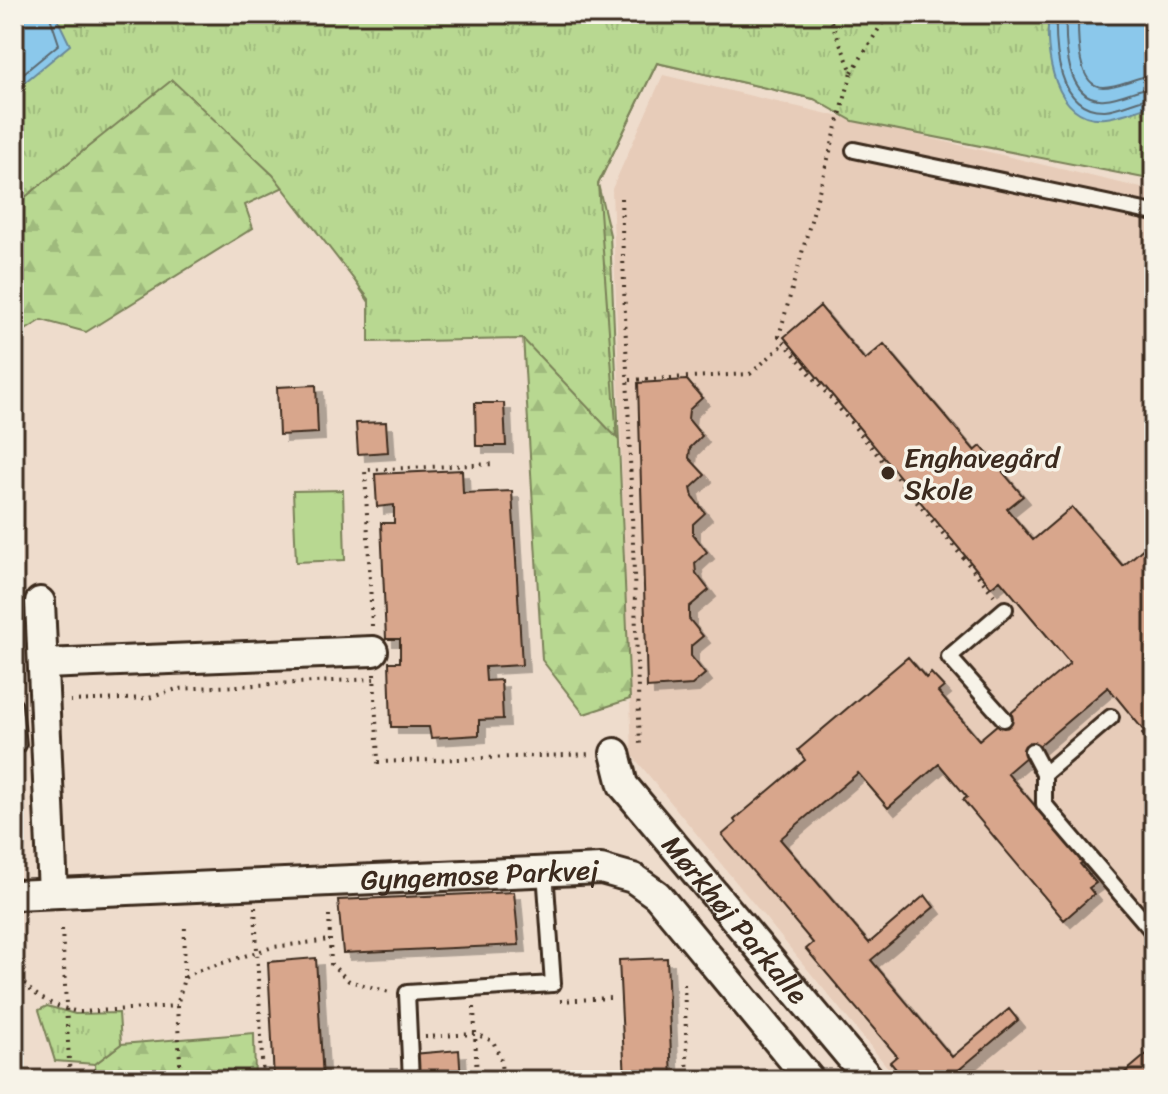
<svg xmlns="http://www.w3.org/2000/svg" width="1168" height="1094" font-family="Sriracha,sans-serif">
<defs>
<pattern id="forest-firs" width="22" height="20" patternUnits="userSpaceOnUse" patternTransform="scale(2)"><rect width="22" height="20" fill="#b8d891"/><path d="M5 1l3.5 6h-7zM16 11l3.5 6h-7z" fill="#9fba7d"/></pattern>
<pattern id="park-tufts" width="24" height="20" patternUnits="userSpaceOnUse" patternTransform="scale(2)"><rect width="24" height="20" fill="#b8d891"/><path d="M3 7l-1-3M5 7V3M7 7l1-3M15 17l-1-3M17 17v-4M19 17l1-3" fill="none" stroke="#9fba7d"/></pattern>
<filter id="shadow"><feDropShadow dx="7" dy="7" stdDeviation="0" flood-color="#0004"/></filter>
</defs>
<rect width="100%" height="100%" fill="#eedccc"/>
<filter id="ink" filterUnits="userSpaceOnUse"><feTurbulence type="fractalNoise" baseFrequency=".0125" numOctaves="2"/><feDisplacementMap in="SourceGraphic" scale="16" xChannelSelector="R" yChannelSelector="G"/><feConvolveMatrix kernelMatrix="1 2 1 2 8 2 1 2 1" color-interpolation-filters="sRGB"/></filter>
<g filter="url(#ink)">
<path fill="#e7ccb9" d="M663 75 1154 191V1080H898L632 755 612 189Z"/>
<path fill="#b8d891" stroke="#7a8158" stroke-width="2" d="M343 490 345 560 296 562 293 491Z"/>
<path fill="url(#forest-firs)" stroke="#7a8158" stroke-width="2" d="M782 14 814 99 657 63 598 184 610 235 630 699 584 714 542 660 517 234 369 302 290 184 245 205 253 228 86 332 42 320 14 337V206L95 141 40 70 533 73Z
M254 1033 255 1080H96L95 1064 121 1044Z"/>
<path fill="url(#park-tufts)" stroke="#7a8158" stroke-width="2" d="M14 14H1154V180L853 121 814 99 657 63 598 184 617 438 523 339 369 342V299L273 175 172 80 14 206Z
M47 1006 75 1014 119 1013 121 1044 95 1064 55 1061 39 1010Z"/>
<path fill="#8bc8eb" stroke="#6b8999" stroke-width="2" d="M14 14H55L70 45 14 91Z
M1049 14H1154V104C1139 109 1122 116 1106 118 1054 124 1044 51 1049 14Z"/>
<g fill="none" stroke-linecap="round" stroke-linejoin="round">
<path stroke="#5b6970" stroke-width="2" d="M1056 14C1055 47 1057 112 1105 110 1121 109 1137 99 1154 97
M1066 14C1065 41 1065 103 1105 99 1122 98 1137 88 1154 87
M1078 14C1078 33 1076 87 1103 87 1120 87 1137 76 1154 75
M14 81 59 44 49 14"/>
</g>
<path fill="#d8a68c" stroke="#3b2a1e" stroke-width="2" filter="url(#shadow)" d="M820 306 865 360 884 344 975 451 981 446 1023 496 1007 509 1033 540 1072 507 1123 566 1154 539V748L1142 734 1145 732 1108 687 1007 773 1083 862 1080 864 1096 883 1089 888 1094 894 1064 920 963 800 967 797 939 764 888 808 858 773 780 839 869 943 925 895 934 907 871 960 952 1057 1009 1009 1018 1020 955 1073 961 1080H905L890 1062 897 1056 806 949 813 943 722 835 736 823 734 820 805 760 798 750 908 657 926 678 931 673 944 687 938 692 979 740 1070 663 1000 580 991 587 784 337Z
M687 380 702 398 689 410 688 419 702 436 690 448 689 458 705 475 691 488 693 497 705 513 693 524V534L707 552 695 563 696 573 709 590 689 607V619L703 636 691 646V656L705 674 692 685 647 688 638 383Z
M316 385 318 433 279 435 277 387Z
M475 403H504L506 446H476Z
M386 422 388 452 358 454 356 423Z
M462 470 463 493 512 491 522 665 485 667 486 681 501 680 503 719 479 720V735L431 738 429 727H391L389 662H400V639H386L381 523H394V505L377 507 375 474Z
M514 892 519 945 343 953 338 900Z
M316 958 323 1080H274L268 962Z
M667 958 672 1080H625L619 960Z
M1154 1048V1080H1116Z
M459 1050 461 1080H416L413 1054Z"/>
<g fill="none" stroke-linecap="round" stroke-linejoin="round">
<defs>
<path id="service" d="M854 150 1154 213
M14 706 18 745
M1111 717 1044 774V804L1154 933
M1004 719 949 657 1005 609
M1032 751 1044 774
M411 1080 407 993 553 984 545 871"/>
<g id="minor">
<path d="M40 602 53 893"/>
<path d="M44 664 373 651"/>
<path id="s1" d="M615 753 623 785 870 1080"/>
<path id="s2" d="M14 895 601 869 633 878 657 895 810 1080"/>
</g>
</defs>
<use href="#service" stroke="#3b2a1e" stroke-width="20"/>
<use href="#minor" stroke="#3b2a1e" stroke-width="34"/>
<path stroke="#3b2a1e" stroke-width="4" stroke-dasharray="2 6" stroke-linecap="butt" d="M828 14 852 72 779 336 994 595
M852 72 888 14
M621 198 640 747
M630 380 750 374 784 344
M372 626 365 470 494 464
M374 674 378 762 593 754
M70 701 149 698 177 689 374 679
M255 907 263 1080
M329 915 331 964 349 981 389 992
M62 929 70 1080
M14 971C30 995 52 1007 80 1012L177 1006
M184 978 185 922
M684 984 688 1080
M560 1001 610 998
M474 1007 477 1080
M425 1037 475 1034 493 1041 501 1060 502 1080
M181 1080 177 1006 184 978 197 971 273 947 329 940"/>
<use href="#service" stroke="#f7f3e8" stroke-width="14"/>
<use href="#minor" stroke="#f7f3e8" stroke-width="28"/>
</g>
</g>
<circle fill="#3b2a1e" stroke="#f7f3e8" stroke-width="3" cx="888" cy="473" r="8"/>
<g text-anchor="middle" stroke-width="7" stroke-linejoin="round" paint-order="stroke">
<g font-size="28" fill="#3b2a1e" stroke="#f7f3e8" text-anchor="start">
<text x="904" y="467">Enghavegård<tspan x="904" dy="32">Skole</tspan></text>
</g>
<g font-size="28" fill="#3b2a1e" stroke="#f7f3e8">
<text dy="10" stroke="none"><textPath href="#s2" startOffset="466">Gyngemose Parkvej</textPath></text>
<text dy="10" stroke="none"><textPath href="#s1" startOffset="208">Mørkhøj Parkalle</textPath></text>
</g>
</g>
<rect width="1168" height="1094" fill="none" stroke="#f7f3e8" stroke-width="48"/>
<rect x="24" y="24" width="1120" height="1046" fill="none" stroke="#3b2a1e" stroke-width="3" filter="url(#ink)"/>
</svg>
